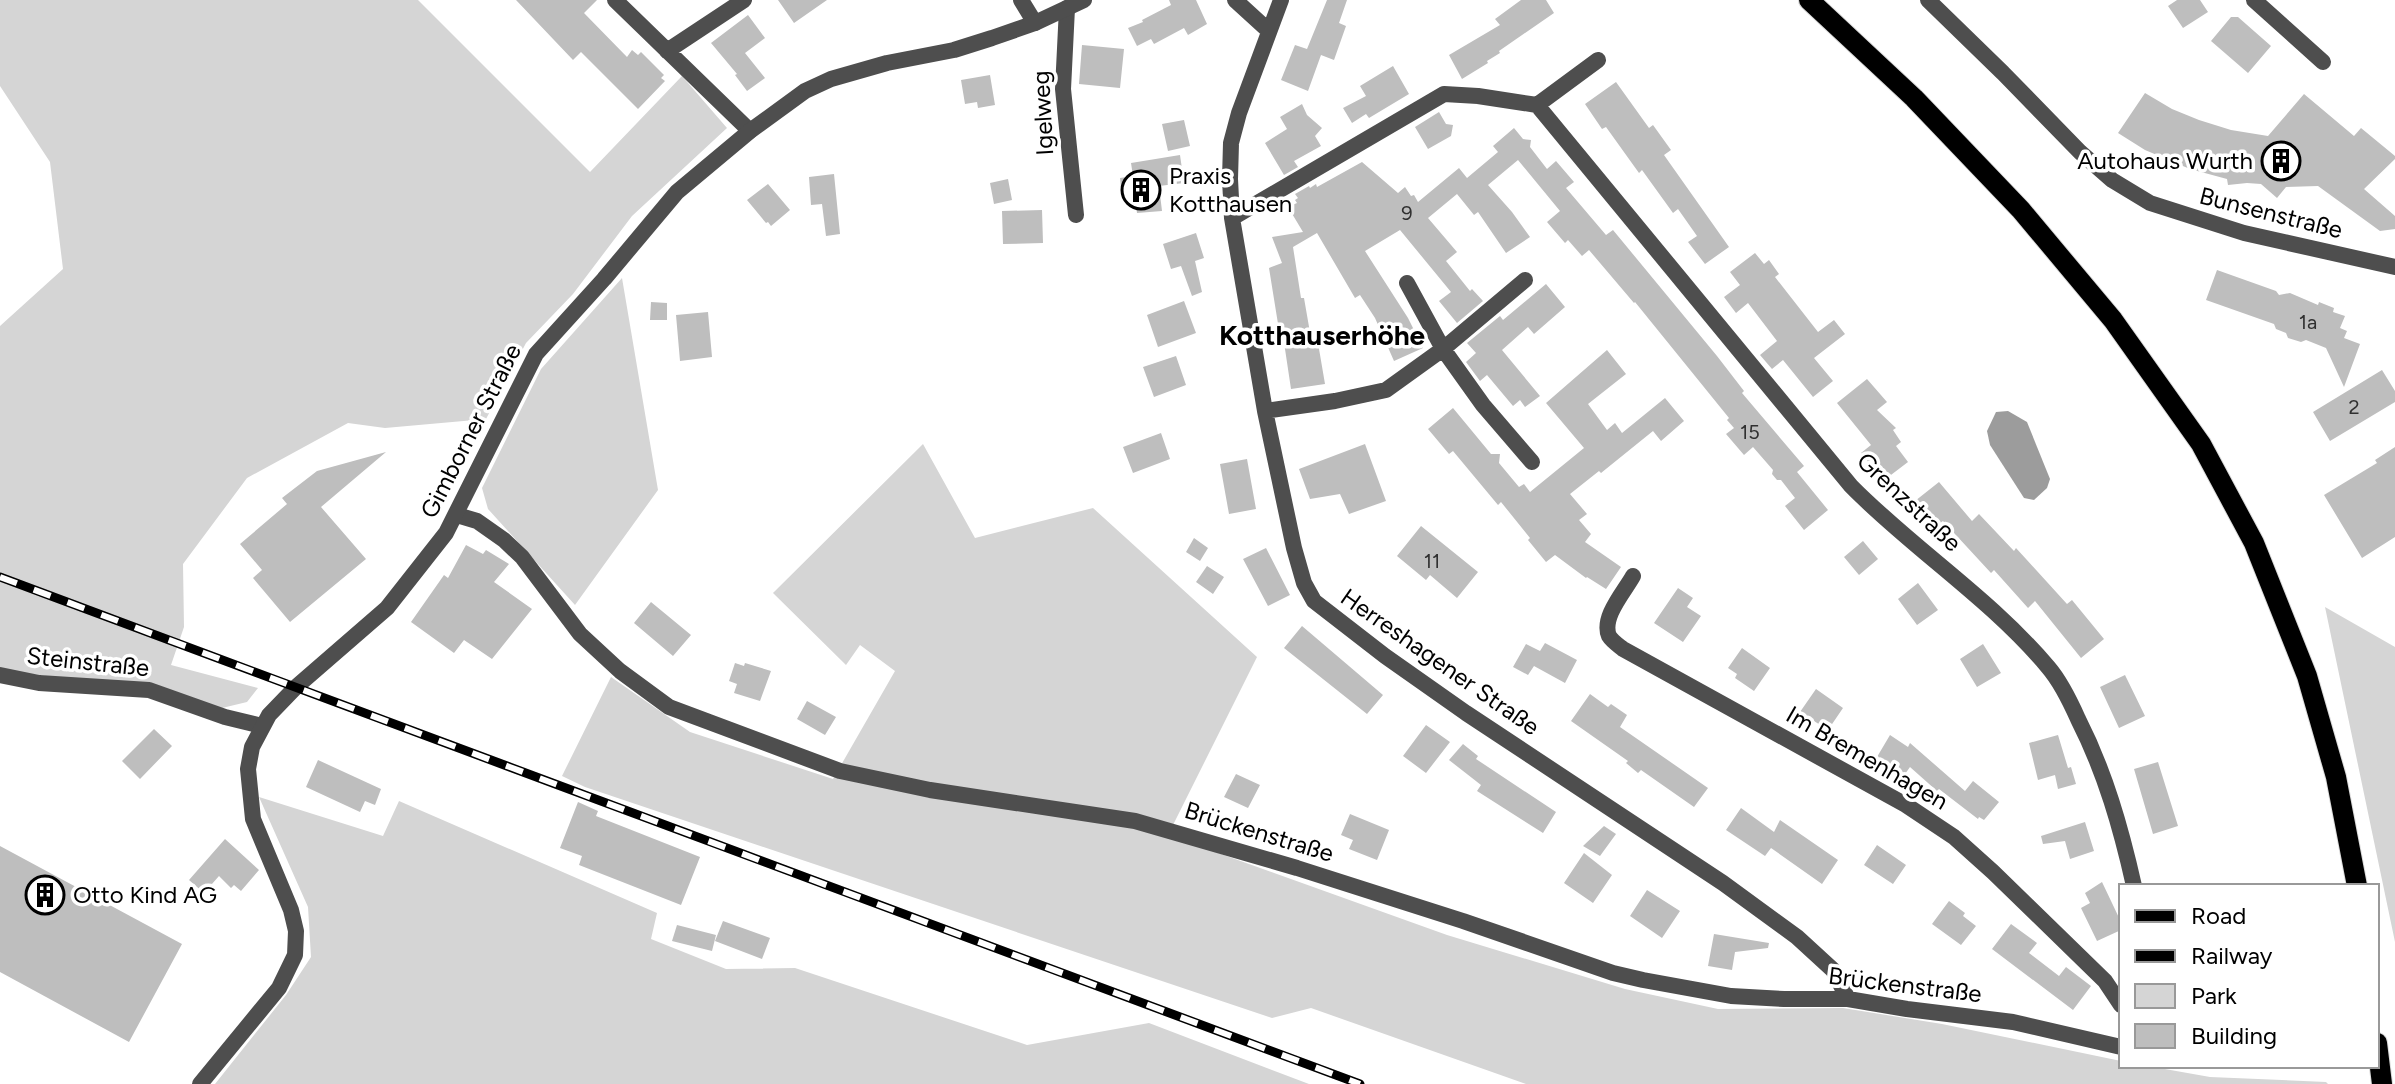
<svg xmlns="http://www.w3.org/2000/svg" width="2395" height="1084" font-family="Figtree,sans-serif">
<rect width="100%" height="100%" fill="#fff"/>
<path fill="#d5d5d5" d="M0 0H418L590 172 682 76 727 128 632 216 573 294 526 343 486 419 385 428 348 423 247 478 183 564 184 627 171 665 258 688 247 702 222 708 77 680 0 670V326L63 269 50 162 0 86Z
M622 278 658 490 575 605 488 509 482 488 541 369Z
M923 444 975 538 1093 508 1257 657 1168 835 1447 935 1625 989 1718 1009 1843 1008 1942 1024 2121 1061V1066H2148L2210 1077 2326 1082 2328 1084H1526L1311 1008 1272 1018 585 787 562 776 611 677 690 732 833 779 895 671 860 645 846 665 773 593Z
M2325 607 2395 647V942Z
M259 797 383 836 399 801 657 913 651 939 726 969 795 968 1027 1045 1149 1023 1309 1084H215L286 995 311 957 308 907Z"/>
<path fill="#9c9c9c" d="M2008 411 2027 422 2050 479 2047 488 2034 500 2024 498 1990 445 1987 431 1996 412Z"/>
<path fill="#bebebe" d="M516 0H597L584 13 627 57 632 50 638 55 641 52 664 75 661 78 665 81 638 109 581 52 573 60Z
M778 0H827L794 23Z
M1169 0H1196L1207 24 1188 35 1184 28 1154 44 1151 39 1137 46 1128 28 1143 22 1142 20 1171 5Z
M1327 0H1347L1339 23 1346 26 1334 60 1321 55 1308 91 1281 80 1295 45 1307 49Z
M1521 0H1546L1554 13 1499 51 1500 53 1487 61 1488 63 1462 79 1449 55 1500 25 1495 19Z
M2177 0H2200L2208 12 2183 28 2168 6Z
M748 15 765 38 745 53 765 78 747 91 735 75 737 74 711 43Z
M2231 17H2238L2271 46 2248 73 2211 41Z
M1082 45 1124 49 1120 88 1079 84Z
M1393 66 1409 94 1369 118 1366 114 1352 123 1343 108 1366 96 1360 86Z
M990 75 995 105 978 108 977 102 965 104 961 80Z
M1616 82 1649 128 1653 125 1671 150 1664 155 1729 247 1705 264 1688 242 1697 236 1678 209 1673 213 1642 170 1639 173 1606 127 1602 129 1585 104Z
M2145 93 2172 109 2199 120 2231 130 2268 136 2304 94 2354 136 2361 128 2395 156V159L2364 189 2395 216V229L2380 231 2318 186 2286 187 2277 198 2261 184 2247 183 2228 185 2227 179 2190 169 2145 150 2118 133Z
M1302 104 1307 115 1322 128 1315 136 1321 146 1294 161 1298 167 1284 175 1265 143 1287 129 1280 117Z
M1439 112 1446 124 1453 125 1451 136 1428 149 1415 127Z
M1184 120 1190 146 1168 151 1162 124Z
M1514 128 1523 139 1531 140 1530 147 1547 169 1556 161 1574 182 1566 188 1606 235 1613 230 1717 356 1744 391 1742 393 1804 466 1797 472 1828 510 1804 530 1785 506 1795 498 1781 480H1777L1772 474 1773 470 1753 447 1744 455 1726 434 1734 428 1727 420 1729 418 1635 302 1634 303 1589 250 1582 256 1568 240 1565 243 1547 222 1560 211 1518 160 1488 185 1512 212 1530 237 1506 253 1478 212 1474 215 1457 194 1428 218 1457 252 1446 261 1470 291 1472 289 1483 301 1457 323 1439 301 1451 292 1400 230 1365 251 1408 318 1423 348 1394 361 1375 318 1360 295 1355 298 1317 233 1293 247 1301 298H1304L1312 344 1318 343 1325 384 1291 389 1282 329 1279 330 1269 268 1282 263 1272 237 1303 232 1288 207 1297 203 1295 200 1298 198 1295 194 1309 186 1310 188 1316 184 1317 187 1362 162 1398 193 1405 187 1411 196 1414 195 1418 202 1459 168 1467 178 1498 152 1493 146Z
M1180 155 1184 183 1159 186 1162 211 1137 213 1135 197 1122 198 1120 178 1133 176 1131 163Z
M834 174 840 234 826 236 822 204 811 205 809 177Z
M1008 179 1012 200 994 204 990 183Z
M768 184 790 210 771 226 768 222 766 223 747 200Z
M1042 210 1043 243 1003 244 1002 211Z
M1196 233 1204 258 1195 261 1202 292 1192 296 1181 266 1171 269 1163 244Z
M1755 253 1764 264 1769 260 1779 274 1775 277 1818 332 1834 320 1845 334 1814 358 1833 381 1813 397 1783 360 1772 369 1760 355 1777 341 1748 303 1736 313 1724 297 1740 285 1730 272Z
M2217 270 2276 291 2279 295 2290 293 2318 305 2319 302 2334 308 2333 312 2345 316 2340 328 2347 331 2344 338 2360 344 2344 387 2326 348 2306 340 2301 342 2288 338 2286 333 2276 329 2274 324 2206 300Z
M1546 284 1565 307 1534 334 1528 327 1502 350 1540 396 1525 407 1520 400 1513 406 1487 375 1480 381 1466 362 1476 353 1467 343 1500 316 1503 320Z
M1184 301 1196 333 1158 347 1147 315Z
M651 302 667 303V320H650Z
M708 312 712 357 680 361 676 315Z
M1607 350 1626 374 1588 404 1607 430 1615 423 1622 433 1665 398 1684 421 1661 441 1653 431 1601 473 1599 471 1570 494 1587 514 1579 520 1591 534 1585 542 1621 567 1606 589 1587 577 1586 578 1555 555 1546 562 1528 540 1530 538 1501 502 1498 505 1453 451 1449 454 1428 429 1453 408 1491 454H1500L1499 463 1519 487 1524 484 1530 492 1584 448 1546 403Z
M1176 356 1186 385 1154 397 1143 367Z
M2382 370 2395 391V402L2330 441 2313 412Z
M1867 379 1887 402 1877 410 1896 428 1893 430 1901 442 1896 446 1908 462 1883 481 1861 453 1871 445 1837 403Z
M1161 433 1170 459 1133 473 1123 447Z
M1365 444 1386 501 1349 514 1340 494 1310 499 1299 469Z
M2395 447V537L2362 558 2324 495 2377 463 2375 460Z
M386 452 321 507 366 559 290 622 253 578 262 570 240 544 287 504 282 498 317 471Z
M1247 459 1256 509 1229 514 1220 464Z
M1939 482 1972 521 1979 514 2014 551 2016 548 2067 604 2072 600 2104 639 2081 658 2035 601 2028 608 1994 570 1991 573 1943 521 1936 526 1915 501Z
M1421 526 1478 572 1457 598 1430 575 1426 580 1397 556Z
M1194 538 1208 548 1200 561 1186 552Z
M1863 541 1878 559 1859 575 1844 557Z
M466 545 483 554 486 550 509 564 494 582 532 609 492 659 464 640 454 653 411 622 444 575 448 578Z
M1266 548 1290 595 1268 606 1243 559Z
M1207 566 1224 577 1213 594 1196 582Z
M1918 583 1938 610 1917 625 1898 599Z
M1678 588 1693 598 1687 607 1701 616 1683 642 1654 623Z
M651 602 691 635 673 656 634 623Z
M1302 626 1383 695 1367 714 1284 648Z
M1545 643 1577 660 1565 683 1534 666 1528 675 1513 667 1526 644 1540 651Z
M1983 644 2001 673 1977 687 1960 659Z
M1742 648 1770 668 1754 691 1735 678 1737 674 1728 668Z
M735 663 744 666 745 663 771 671 760 701 734 693 737 684 729 681Z
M2125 675 2145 716 2119 728 2100 687Z
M1816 689 1843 708 1828 730 1800 712Z
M1590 694 1608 707 1611 704 1627 715 1620 727 1708 788 1694 807 1641 770 1638 773 1626 763 1628 761 1571 721Z
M807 701 836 717 825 735 797 719Z
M1426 725 1450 742 1426 773 1403 756Z
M154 729 172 746 140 779 122 761Z
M1890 735 1908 747 1910 743 1965 791 1973 781 1999 802 1984 820 1979 817 1978 819 1939 789 1937 791 1910 767 1905 774 1877 757Z
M2058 735 2068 768 2071 767 2076 784 2058 789 2055 775 2038 780 2029 743Z
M1463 744 1478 756 1476 759 1556 812 1543 833 1477 791 1481 785 1449 760Z
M318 760 381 789 375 805 365 801 360 812 306 787Z
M2158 762 2178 826 2153 834 2134 769Z
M1236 774 1260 785 1248 808 1224 797Z
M578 802 598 811 596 816 700 857 681 905 579 865 582 856 560 848Z
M1741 808 1774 832 1780 820 1838 860 1822 884 1771 848 1765 856 1726 830Z
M1350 814 1389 830 1377 860 1349 849 1353 840 1341 835Z
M2085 822 2094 851 2070 859 2065 841 2043 844 2041 836Z
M1604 826 1616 834 1600 856 1583 846Z
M225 839 259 870 241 891 234 885 231 888 219 876 204 893 189 880Z
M1877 845 1906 865 1893 884 1864 865Z
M0 846 182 944 129 1042 0 972Z
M1584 853 1612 875 1593 903 1564 883Z
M2102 882 2121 922V930L2097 941 2081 908 2090 903 2085 893Z
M1647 890 1680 911 1662 938 1630 916Z
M1949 901 1965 913 1963 916 1976 926 1961 945 1932 924Z
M723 921 770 938 762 959 715 941Z
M2011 924 2037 943 2029 953 2059 976 2066 967 2091 986 2073 1010 1992 949Z
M677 925 716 935 712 951 672 941Z
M1714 934 1769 943 1768 948 1735 952 1732 970 1708 966Z"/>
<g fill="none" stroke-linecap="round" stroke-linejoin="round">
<defs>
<path id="primary" d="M1809 0 1914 98 2021 210 2113 320 2201 444 2254 543 2307 676 2336 777 2357 886
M2377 1043 2382 1084"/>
</defs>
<use href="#primary" stroke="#dbdbdb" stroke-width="22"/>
<path stroke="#4e4e4e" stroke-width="16" d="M615 0 750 131
M1021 0 1035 23
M1235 0 1269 31
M1281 0 1239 113 1231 143 1230 179 1232 218 1265 411 1294 548 1304 583 1314 601 1385 656 1466 713 1723 883 1797 937 1833 970 1848 999
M1928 0 2003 73 2080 152 2112 180 2150 203 2244 233 2395 267
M2254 0 2323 62
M1067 8 1063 89 1076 215
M667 51 744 0
M1537 105 1851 486C1913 549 1990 598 2048 667 2061 682 2070 701 2078 719 2105 772 2121 828 2134 886
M1232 218 1444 94 1478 96 1537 105 1598 60
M1407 283 1443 349 1483 405 1532 462
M1265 411 1335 401 1386 390 1443 349 1525 280
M457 515 477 521 504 540 522 557 580 634 620 671 669 707 840 771 930 790 1135 821 1297 868 1463 921 1613 973 1643 980 1731 996 1784 999H1848L1907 1009 2013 1022 2121 1047
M1633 576C1625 591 1601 617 1609 636 1612 641 1618 645 1623 649L1906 805 1954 837 1993 872 2105 981 2121 1005
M0 675 39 683 149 690 225 717 262 726"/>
<path stroke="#4e4e4e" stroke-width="16" d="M200 1084 279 988 295 955 296 931 291 910 253 819 248 769 252 747 269 715 296 687 387 608 446 533 536 354 604 279 677 192 750 131 805 91 831 79 887 63 954 50 992 38 1035 23 1084 0"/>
<use href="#primary" stroke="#000" stroke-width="20"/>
<defs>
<path id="rail" d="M0 577 1360 1084"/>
</defs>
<use href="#rail" stroke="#000" stroke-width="9"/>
<use href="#rail" stroke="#fff" stroke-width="6" stroke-dasharray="18" stroke-linecap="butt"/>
</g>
<defs>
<symbol id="building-ring" viewBox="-11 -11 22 22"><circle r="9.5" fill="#fff" stroke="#000" stroke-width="1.5"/><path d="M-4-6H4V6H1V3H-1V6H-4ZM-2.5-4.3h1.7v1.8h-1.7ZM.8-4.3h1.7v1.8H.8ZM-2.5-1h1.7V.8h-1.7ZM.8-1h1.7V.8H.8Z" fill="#000"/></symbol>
</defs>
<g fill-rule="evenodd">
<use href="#building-ring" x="2259" y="139" width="44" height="44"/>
<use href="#building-ring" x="1119" y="168" width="44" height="44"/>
<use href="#building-ring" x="23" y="873" width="44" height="44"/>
</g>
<g text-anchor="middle" stroke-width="7" stroke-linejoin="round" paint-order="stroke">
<g font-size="20" fill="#303030">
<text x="1407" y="220">9</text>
<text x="2308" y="329">1a</text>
<text x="2354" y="414">2</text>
<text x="1750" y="439">15</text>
<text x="1432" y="568">11</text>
</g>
<g font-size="24" fill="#000" stroke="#fff">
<text transform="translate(1043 113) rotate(-93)" y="8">Igelweg</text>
<text transform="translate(2271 213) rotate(14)" y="8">Bunsenstraße</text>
<text transform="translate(471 431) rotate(-63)" y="8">Gimborner Straße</text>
<text transform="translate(1909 502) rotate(43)" y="8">Grenzstraße</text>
<text transform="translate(88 662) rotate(6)" y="8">Steinstraße</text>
<text transform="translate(1440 662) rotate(35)" y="8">Herreshagener Straße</text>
<text transform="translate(1867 758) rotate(30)" y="8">Im Bremenhagen</text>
<text transform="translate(1259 832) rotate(17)" y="8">Brückenstraße</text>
<text transform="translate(1905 985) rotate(7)" y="8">Brückenstraße</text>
</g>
<g font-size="24" fill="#000" stroke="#fff" text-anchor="start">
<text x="2253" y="169" text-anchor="end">Autohaus Wurth</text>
<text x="1169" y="184">Praxis<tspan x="1169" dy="28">Kotthausen</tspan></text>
<text x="73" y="903">Otto Kind AG</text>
</g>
<g font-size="28" font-weight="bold" fill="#000" stroke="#fff">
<text x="1322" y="345">Kotthauserhöhe</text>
</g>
</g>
<rect x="2119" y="884" width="260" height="184" fill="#ffffff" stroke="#999999" stroke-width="2"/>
<rect x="2135" y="910" width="40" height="12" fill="#000000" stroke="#999999" stroke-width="2"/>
<text x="2191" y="924" font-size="24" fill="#000000">Road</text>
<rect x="2135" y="950" width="40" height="12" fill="#000000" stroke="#999999" stroke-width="2"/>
<text x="2191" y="964" font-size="24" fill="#000000">Railway</text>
<rect x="2135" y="984" width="40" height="24" fill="#d5d5d5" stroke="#999999" stroke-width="2"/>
<text x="2191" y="1004" font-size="24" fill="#000000">Park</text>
<rect x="2135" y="1024" width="40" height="24" fill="#bebebe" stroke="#999999" stroke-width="2"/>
<text x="2191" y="1044" font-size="24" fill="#000000">Building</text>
</svg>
